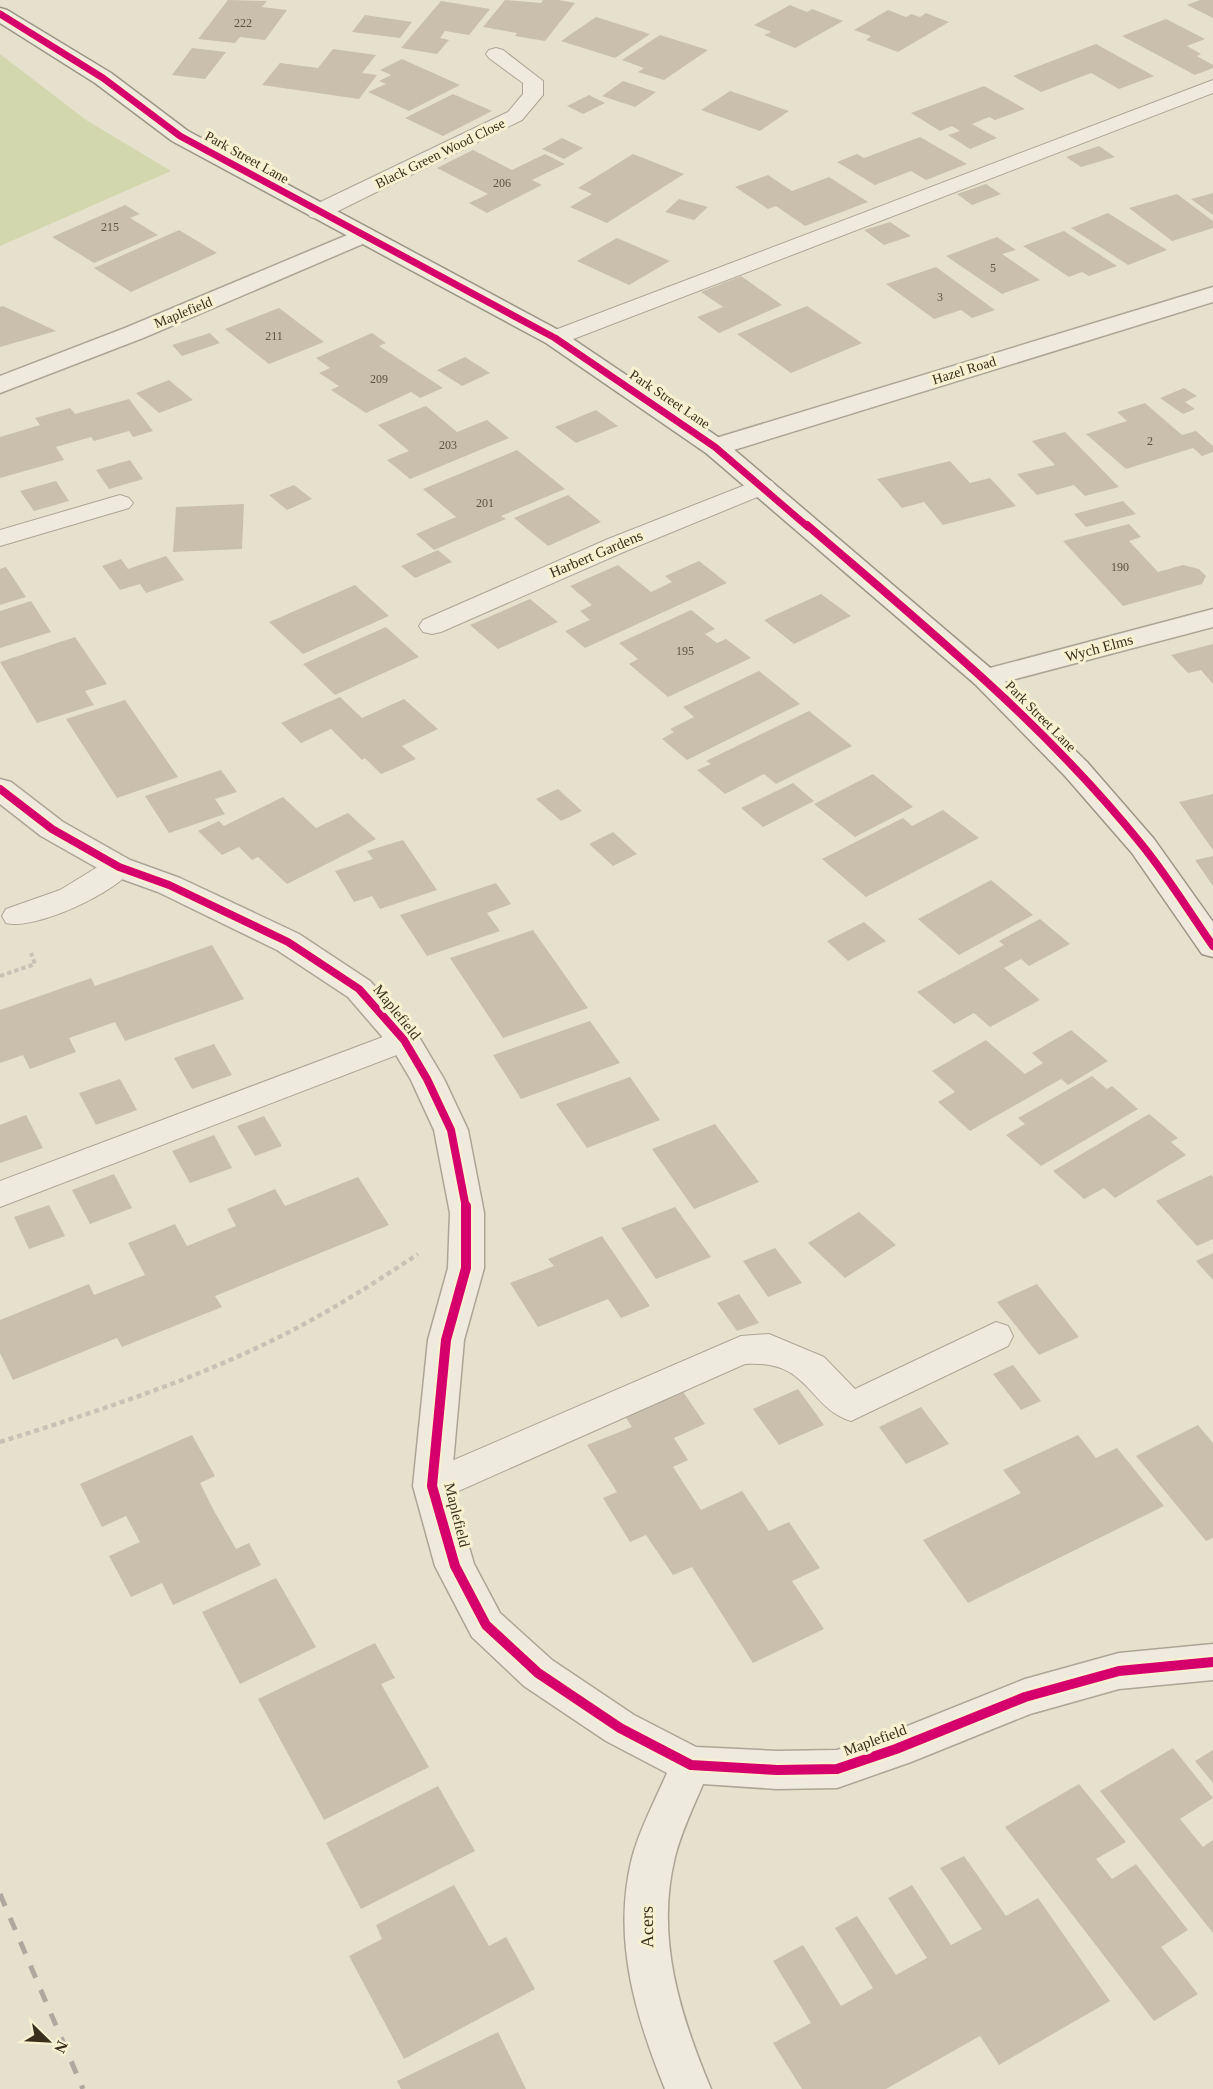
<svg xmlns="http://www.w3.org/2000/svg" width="1213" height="2089" font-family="'Times New Roman',serif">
<rect width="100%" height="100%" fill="#e6e1cc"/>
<path fill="#d2d7ad" d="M0 54 86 120 171 171 0 246Z"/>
<path fill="#cabfac" d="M228 0 267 1 262 7 287 10 265 40 240 37 235 43 198 39Z
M505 0 541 3 543 0H558L575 3 545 41 515 36 517 33 483 27Z
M1200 0H1213V18L1187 5Z
M441 1 490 9 469 35 445 31 440 38 449 40 437 54 401 48Z
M790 5 807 12 812 9 843 21 795 48 764 35 771 32 754 25Z
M888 10 906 17 911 14 920 17 926 13 949 22 898 52 866 40 871 36 854 30Z
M365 15 412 22 400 38 352 32Z
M596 17 650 34 615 58 561 41Z
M1166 19 1205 39 1187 46 1201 54 1197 56 1213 65V68L1195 75 1122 36Z
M660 35 708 50 664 80 638 72 644 68 622 60Z
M1096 44 1154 76 1119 89 1091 73 1041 92 1013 76Z
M192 48 226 52 205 79 172 75Z
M333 49 376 55 362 73 377 75 359 99 262 85 280 63 318 68Z
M402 59 460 85 409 111 368 92 386 84 379 81 391 75 380 70Z
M623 81 656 92 635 107 602 96Z
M984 86 1025 109 995 120 989 117 972 124 997 138 970 149 948 135 960 131 952 126 940 131 911 113Z
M730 91 789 111 760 131 701 110Z
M453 94 492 111 443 136 405 118Z
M589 95 605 103 583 114 567 106Z
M920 137 967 164 926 180 911 171 875 185 837 162 857 154 864 158Z
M562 138 583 148 564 159 542 149Z
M1099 146 1115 157 1081 167 1066 157Z
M473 150 512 170 545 154 565 164 532 180 542 185 487 213 469 203 488 194 437 168Z
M633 154 684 174 607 223 570 207 592 194 578 188Z
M768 175 792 191 829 177 868 202 805 226 776 206 768 209 735 187Z
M986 184 1001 194 972 205 957 194Z
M1213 193V215L1191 199Z
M1177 194 1213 221V228L1172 241 1129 208Z
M679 199 708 207 694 220 665 212Z
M125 205 140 214 130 218 158 235 94 263 52 237Z
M1108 213 1167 250 1128 265 1071 228Z
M890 222 911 236 884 245 864 230Z
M179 230 217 253 131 292 94 268Z
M1064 231 1117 266 1089 276 1082 272 1069 277 1023 246Z
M997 237 1016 250 1002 254 1040 280 1002 294 946 256Z
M617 238 670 261 629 285 577 261Z
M936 267 995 310 972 318 961 310 934 319 886 284Z
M741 276 782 305 719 333 697 317 723 307 701 292Z
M3 306 56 331 0 347V307Z
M807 306 862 343 791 373 737 334Z
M279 308 324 342 269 364 225 329Z
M210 333 220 343 182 356 172 345Z
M372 333 386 343 379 346 443 388 420 398 411 392 366 413 331 390 339 386 319 373 330 368 316 358Z
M465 357 490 373 462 386 437 370Z
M169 380 193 400 159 413 136 393Z
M1184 388 1197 396 1185 402 1195 409 1183 414 1160 398Z
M129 399 153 431 133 437 129 431 94 441 91 437 56 447 64 460 0 478V437L40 425 35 418 70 408 75 414Z
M1145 403 1182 435 1196 431 1213 446V452L1202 456 1193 448 1126 469 1086 434 1127 421 1117 412Z
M426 406 457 432 487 420 509 438 410 479 387 460 409 451 378 425Z
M596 410 618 426 576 443 555 427Z
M1065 432 1119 487 1085 496 1074 485 1037 495 1017 474 1055 465 1032 441Z
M517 450 565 489 501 516 506 519 434 550 416 534 456 517 423 489Z
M130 460 143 479 109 489 96 470Z
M950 461 970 483 990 478 1016 506 943 525 924 502 902 508 877 479Z
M56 481 69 501 34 511 20 491Z
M294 485 312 499 287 510 269 495Z
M568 495 601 522 548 546 514 518Z
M1123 501 1136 514 1086 527 1074 514Z
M244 504 242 549 173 552 176 507Z
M1129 524 1141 537 1129 541 1158 572 1183 565 1199 569 1206 576 1202 584 1123 606 1063 541Z
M438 550 452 562 415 578 401 566Z
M166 556 184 580 146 593 140 584 120 590 102 566 121 559 128 569Z
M699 561 727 583 585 648 565 631 590 620 580 611 592 605 570 586 618 565 651 592 672 582 665 576Z
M6 567 26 597 0 605V569Z
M355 585 389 616 303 654 269 622Z
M821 594 851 616 794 644 764 620Z
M530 599 558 622 498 649 470 625Z
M31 601 51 632 0 648V611Z
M691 610 715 629 705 634 717 643 726 639 751 658 668 697 629 664 638 659 619 643Z
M386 627 419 657 335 695 303 664Z
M75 637 107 684 85 691 94 705 37 723 0 662Z
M1213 644V684L1201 670 1188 673 1171 655Z
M759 671 800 704 687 760 662 739 674 732 670 729 694 717 683 707Z
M340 697 362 718 404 699 438 729 402 746 416 759 381 774 365 758 362 760 331 729 301 743 281 723Z
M125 700 178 777 117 798 66 719Z
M809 711 852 746 776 784 764 774 725 794 697 770 711 764 706 761Z
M221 770 237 792 215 799 225 814 169 833 145 796Z
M873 774 913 807 855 837 814 804Z
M793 783 814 801 763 827 741 808Z
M558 789 582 811 561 821 536 799Z
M1213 794V850L1179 802Z
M283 797 316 828 348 813 376 839 287 884 258 857 252 860 239 847 222 855 198 831 219 821 224 826Z
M943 810 979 838 866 897 822 859 903 818 912 826Z
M613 832 637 854 613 866 589 844Z
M403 840 437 890 380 909 372 896 354 902 335 871 373 859 367 851Z
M1213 856V886L1195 860Z
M991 880 1033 915 959 955 918 919Z
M496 883 511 904 487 913 500 931 427 956 400 915Z
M1040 919 1070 944 1029 966 1021 959 1004 968 1040 1000 990 1027 974 1013 954 1024 917 992 1004 945 999 941Z
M864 922 886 941 848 961 827 941Z
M533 930 588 1008 503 1038 450 958Z
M212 945 244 999 125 1041 115 1022 69 1038 76 1052 30 1069 23 1055 0 1063V1010L91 978 95 986Z
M590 1021 620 1063 521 1099 493 1055Z
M1071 1030 1108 1061 1068 1085 1061 1079 970 1131 938 1102 955 1092 932 1071 986 1040 1025 1074 1043 1063 1032 1053Z
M214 1044 232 1075 192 1089 174 1058Z
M1092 1076 1107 1089 1112 1086 1138 1109 1041 1166 1006 1135 1025 1124 1018 1118Z
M630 1077 660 1120 587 1148 556 1104Z
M120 1079 137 1110 96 1125 79 1093Z
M1149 1114 1178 1138 1171 1142 1186 1155 1115 1198 1104 1188 1084 1199 1053 1171Z
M26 1115 43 1148 0 1163V1125Z
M264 1116 282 1146 255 1156 237 1126Z
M715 1124 759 1182 694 1209 652 1149Z
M214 1135 232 1168 190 1183 172 1151Z
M114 1174 132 1208 90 1224 72 1190Z
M1211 1175 1213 1177V1239L1197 1246 1156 1201Z
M358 1177 389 1225 215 1296 222 1307 122 1347 117 1338 13 1380 0 1353V1320L89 1284 94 1295 145 1275 128 1243 175 1224 187 1246 236 1226 227 1209 275 1189 285 1206Z
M49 1205 65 1236 29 1249 14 1217Z
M675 1207 711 1257 656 1279 621 1228Z
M859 1212 896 1245 845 1278 808 1243Z
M602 1236 650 1306 621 1318 608 1299 538 1327 510 1283 554 1266 548 1259Z
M775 1248 802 1283 768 1297 743 1261Z
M1213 1253V1280L1196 1261Z
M1037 1284 1079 1337 1039 1355 997 1302Z
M739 1294 759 1323 737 1331 717 1303Z
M1013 1365 1041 1401 1021 1410 993 1374Z
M798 1389 824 1425 779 1445 753 1409Z
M682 1390 705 1424 674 1438 688 1460 673 1467 701 1510 742 1491 769 1531 789 1522 820 1568 792 1581 824 1629 753 1663 692 1567 673 1575 646 1535 630 1542 603 1498 617 1492 587 1445 632 1427 624 1415Z
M921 1407 949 1444 906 1464 879 1427Z
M1198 1425 1213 1443V1538L1206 1541 1136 1456Z
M192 1435 215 1476 200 1483 213 1509 236 1549 249 1543 261 1565 173 1605 162 1583 131 1597 109 1556 140 1542 126 1516 102 1527 80 1484Z
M1078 1435 1096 1458 1117 1448 1164 1506 968 1603 923 1540 1021 1493 1003 1470Z
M276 1578 316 1647 240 1684 202 1612Z
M375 1643 395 1678 381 1684 429 1767 324 1820 258 1699Z
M1173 1748 1213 1798 1180 1819 1203 1847 1213 1840V1933L1100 1791Z
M1213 1750V1783L1195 1761Z
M1079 1784 1126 1842 1096 1859 1112 1879 1136 1864 1188 1930 1161 1947 1198 1994 1154 2021 1005 1827Z
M438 1786 475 1851 361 1909 326 1843Z
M964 1856 1006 1916 1038 1898 1110 2001 999 2065 980 2036 886 2089H802L773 2043 811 2023 773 1961 803 1945 841 2006 873 1988 835 1928 857 1916 896 1975 927 1958 888 1898 912 1885 951 1945 982 1929 940 1868Z
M454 1885 489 1946 506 1937 535 1989 404 2059 349 1956 382 1939 376 1925Z
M498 2032 526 2089H401L397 2081Z"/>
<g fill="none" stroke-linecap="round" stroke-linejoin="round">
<defs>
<path id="lane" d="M496 48 503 50 543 81V95L522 120 326 217 318 219 310 217 307 212 310 207 508 112 523 94V83L489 58 486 54 489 50Z
M1213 80V93L563 343 555 345 547 343 543 338 547 333Z
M763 478 772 481 776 486 772 491 626 551 441 632 432 634 423 632 419 626 423 620 608 539Z
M120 495 129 498 133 503 129 508 0 546V530Z
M119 857 129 860 134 867C118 892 34 931 6 923L2 916 6 909 60 890 109 860Z
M404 1029 415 1032 420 1040 415 1048 0 1207V1181Z
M996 1322 1008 1326 1013 1336 1008 1346 851 1421C807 1407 810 1359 745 1364L445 1497 432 1501 419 1497 414 1486 419 1475 741 1336 769 1334 824 1357 855 1389Z"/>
<path id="street" d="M364 228 372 230 376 235 372 240 143 338 0 393V376L125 328Z
M1213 287V302L724 453 715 455 706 453 702 447 706 441Z
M1213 609V627L985 687 975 684 971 678 975 672Z
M0 779 11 782 63 822 130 860 180 878 299 934 370 981 416 1032 444 1079 468 1130 484 1213V1268L464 1340 451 1486 474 1564 500 1613 552 1660 634 1715 696 1747 777 1751 837 1750 890 1733 1025 1679 1119 1653 1213 1644V1680L1119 1689 1030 1714 911 1762 837 1788 777 1789 703 1784C693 1808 681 1832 675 1857 655 1937 680 2015 711 2089H665C635 2015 612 1938 632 1858 640 1828 655 1801 667 1773L606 1741 524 1686 472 1637 435 1566 413 1486 428 1340 448 1268 450 1213 434 1130 411 1080 392 1048 348 997 277 950 158 892 108 874 41 836 0 804Z"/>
<path id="secondary" d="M0 8 7 10 111 73 188 131 564 333 724 441 995 672 1087 762 1154 839 1213 922V957L1202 954 1132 853 1065 776 975 684 706 453 546 343 172 141 95 83 0 23Z"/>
</defs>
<use href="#lane" stroke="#aba595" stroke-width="2"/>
<use href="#street" stroke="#aba595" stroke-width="3"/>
<use href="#secondary" stroke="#9a9585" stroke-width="3"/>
<path stroke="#c6c2b5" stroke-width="4" stroke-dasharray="4.5 3" stroke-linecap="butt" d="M0 976 35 964 31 953"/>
<path stroke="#c6c2b5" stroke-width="4.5" stroke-dasharray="5 4" stroke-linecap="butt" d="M0 1442C91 1413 183 1384 269 1342 321 1317 370 1286 418 1254"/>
<use href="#lane" fill="#eeeade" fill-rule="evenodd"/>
<use href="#street" fill="#eeeade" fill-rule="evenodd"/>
<use href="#secondary" fill="#eeeade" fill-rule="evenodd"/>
<path stroke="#ada99e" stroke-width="5" stroke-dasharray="13 13" stroke-linecap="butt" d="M0 1894 83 2089"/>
<defs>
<path id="cycleway-far2" d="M0 14 103 78 180 136 555 338 715 447 808 527"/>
<path id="cycleway-far1" d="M807 525C924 626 1045 724 1142 845 1168 877 1190 913 1213 946
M0 789 52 829 119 867 169 885 288 942 359 989 404 1040 427 1079 451 1130 466 1208"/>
<path id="cycleway" d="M466 1206V1268L446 1340 432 1486 455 1566 486 1625 538 1673 620 1728 691 1765 777 1770 837 1769 896 1749 1025 1697 1119 1671 1213 1662"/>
</defs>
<use href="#cycleway-far2" stroke="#f8f1d1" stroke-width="10"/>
<use href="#cycleway-far1" stroke="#f8f1d1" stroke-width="12"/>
<use href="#cycleway" stroke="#f8f1d1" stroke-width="14"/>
<use href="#cycleway-far2" stroke="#d6006c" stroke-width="7"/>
<use href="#cycleway-far1" stroke="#d6006c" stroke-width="8"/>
<use href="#cycleway" stroke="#d6006c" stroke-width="10"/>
</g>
<g text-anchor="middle" stroke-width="6" stroke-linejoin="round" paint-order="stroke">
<g font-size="12" fill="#5e5240">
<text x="243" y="27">222</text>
<text x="502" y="187">206</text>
<text x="110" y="231">215</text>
<text x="993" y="272">5</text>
<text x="940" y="301">3</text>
<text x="274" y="340">211</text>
<text x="379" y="383">209</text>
<text x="1150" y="445">2</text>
<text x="448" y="449">203</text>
<text x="485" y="507">201</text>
<text x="1120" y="571">190</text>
<text x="685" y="655">195</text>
</g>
<g font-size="14" fill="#3a2e1c" stroke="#f8f1d1">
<text transform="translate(440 153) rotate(-26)" y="5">Black Green Wood Close</text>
<text transform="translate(247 157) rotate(29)" y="5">Park Street Lane</text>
<text transform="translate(183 312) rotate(-22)" y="5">Maplefield</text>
<text transform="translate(964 370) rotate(-17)" y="5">Hazel Road</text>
<text transform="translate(670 399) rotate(34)" y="5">Park Street Lane</text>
<text transform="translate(1041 716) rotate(45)" y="5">Park Street Lane</text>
</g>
<g font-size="15" fill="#3a2e1c" stroke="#f8f1d1">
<text transform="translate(596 554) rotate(-23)" y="5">Harbert Gardens</text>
<text transform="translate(1099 648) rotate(-15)" y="5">Wych Elms</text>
<text transform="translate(397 1012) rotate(51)" y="5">Maplefield</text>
<text transform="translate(457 1515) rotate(76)" y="5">Maplefield</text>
<text transform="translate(875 1740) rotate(-20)" y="5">Maplefield</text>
</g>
<g font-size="18" fill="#3a2e1c" stroke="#f8f1d1">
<text transform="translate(647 1927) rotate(-91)" y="6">Acers</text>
</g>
</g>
<g transform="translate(48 2041) rotate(114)" stroke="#f8f1d1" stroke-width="4.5" paint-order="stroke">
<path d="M0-4.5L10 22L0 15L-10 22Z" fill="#3a2e1c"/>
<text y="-9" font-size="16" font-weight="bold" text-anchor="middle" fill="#3a2e1c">N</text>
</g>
</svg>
